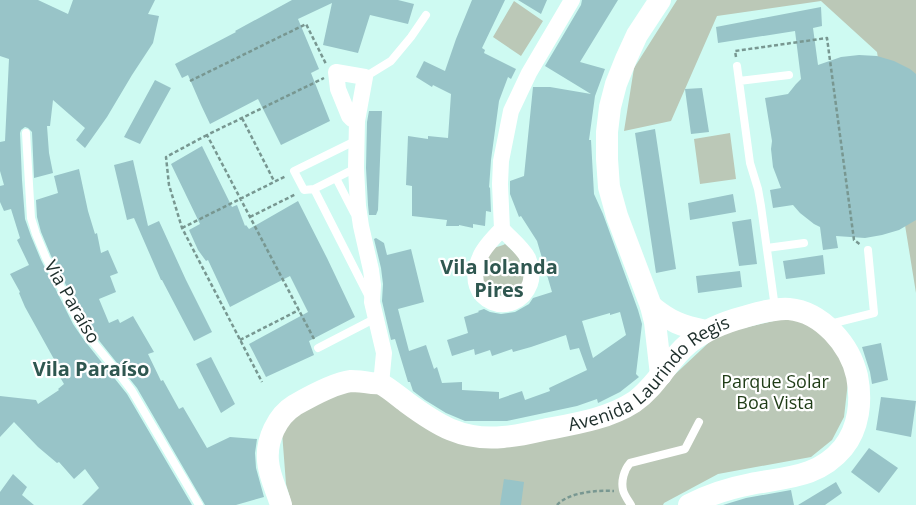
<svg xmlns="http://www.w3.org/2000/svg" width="916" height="505" font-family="'Open Sans',sans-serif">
<rect width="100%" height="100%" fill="#cefaf2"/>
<path fill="#bbc8b7" d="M677 0H916V293L877 52 821 1 717 16 671 121 624 131 634 68Z
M514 1 543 21 521 56 493 37Z
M730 133 736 179 700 184 694 139Z
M505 244 518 256 524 272 523 284 513 294 496 296 486 291C481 277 478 258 493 249 497 246 502 246 505 244Z
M786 318 812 324 834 342 849 373 844 417 832 440 811 457 718 474 664 503 663 505H292L286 484 282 432 292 414 348 389 378 393 475 445 637 410 718 334Z"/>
<path fill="#98c4c8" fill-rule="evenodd" d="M0 0H38L68 14 73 0H155L148 14 159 16 153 43 132 75 107 117 85 148 76 140 85 128 53 100 50 126H47L49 153 53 173 34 178 32 132 28 128 25 127 21 130 20 133 22 180 25 219 31 236 41 260 73 324 84 340 127 394 192 505H82L99 488 85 469 74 479 59 462 57 463 38 447 14 422 0 437V396L36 400 38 404 59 390 58 389 64 384 57 372 60 370 25 307 19 293 20 292 10 274 29 265 17 240 20 238 11 209 4 211 0 202V186L4 185 0 171V142L5 141 9 59 0 56Z
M292 0H398L414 4 408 24 370 15 358 53 323 45 332 3 298 19 319 69 311 73 330 121 281 145 258 99 210 124 201 105 188 75 182 78 175 64 236 32 235 31Z
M472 0H505L482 48 485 50 484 53 516 69 511 79 508 77 499 101 491 160 489 188 490 187 491 212 486 211 485 226 473 224V228L459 225V226H446L447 220 412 216V186L406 185 408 136 428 139V136L448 138 451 94 433 85 432 87 416 77 424 61 445 71 456 39Z
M518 0H547L541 14Z
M582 0H618L580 62 605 69 595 96 589 140H591L594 194 603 214 638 310 642 324 636 374 639 377 620 392 598 403 597 399 577 406 507 421H465L446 413 425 400 413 391 410 382H408L395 339 391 340 382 301 383 284 381 268 374 239 376 238 384 243 387 255 411 249 424 302 398 309 409 351 426 345 434 369 437 367 442 383 462 382V390L499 392V399L522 391 525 400 550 391 549 388 587 370 579 348 570 350 566 335 531 347 513 352 512 349 492 356 490 350 475 355 474 349 452 356 447 340 468 333 464 317 479 312 478 311 484 309 490 312 501 314 515 312 529 304 533 298 552 292 537 241 521 216 519 217 510 194V181L524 176 533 87H550L591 94 545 66 581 5ZM620 312 626 335 593 358 582 321 610 313V315Z
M821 7 822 26 813 28 818 65 841 57 859 55 877 56 894 61 910 69 916 74V220L899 230 882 235 865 238 836 236 838 248 823 250 820 227 814 224 800 213 793 205 773 208 770 190 781 188 773 167 771 149 772 141 765 98 788 94 796 84 801 79 795 31 718 43 716 27Z
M155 80 171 88 140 144 124 137Z
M702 88 709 132 691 134 685 89Z
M369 111H382L378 210 376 215H369L368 205 366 168 367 122Z
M655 129 676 269 656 273 635 133Z
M202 146 232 207 237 205 245 226 246 225 249 229 298 201 327 258 355 317 309 341 314 355 266 377 249 344 308 312 290 276 230 307 208 260 206 261 198 250 189 230 200 224 171 164Z
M133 160 148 226 159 221 186 280 212 332 194 341 162 280H161L134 218 127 220 114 165Z
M79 169 88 211 95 234 97 233 101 253 108 250 118 273 110 276 116 292 99 299 109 323 118 319 120 323 133 316 154 352 148 354 161 381 163 380 179 409 183 407 207 448 230 437 257 439 255 453 256 468 264 497 236 505H205L137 388 93 333 83 318 51 256 41 232 37 217 36 200 58 193 54 176Z
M733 194 736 212 690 220 688 203Z
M751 219 757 264 739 266 732 222Z
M823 255 825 274 786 279 783 261Z
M740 271 742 287 698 293 696 276Z
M881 343 888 380 872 384 870 372 862 347Z
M211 357 235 404 221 413 196 364Z
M881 397 916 401 911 437 876 430Z
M869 448 898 468 879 493 851 472Z
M13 474 27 487 22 495 34 505H0V492Z
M504 479 524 482 521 505H500Z
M836 482 842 493 825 505H798Z
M791 490 794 505H723L746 498Z"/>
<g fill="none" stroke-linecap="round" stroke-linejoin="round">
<path stroke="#789791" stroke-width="2.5" stroke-dasharray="4 2.5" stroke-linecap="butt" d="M736 57 735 51 827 38 854 240 861 245
M190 81 306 24 326 64
M242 118 274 181
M207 135 166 157 169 185 182 228 262 382
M250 217 296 194
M182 228 286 176
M314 339 207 135 324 78
M240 340 299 310
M557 505C569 492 597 490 614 491"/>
<path stroke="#fff" stroke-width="8" d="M737 66 750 163 758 189 761 206 775 308
M365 77 391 61 411 37 426 15
M739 81 789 75
M26 133 31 218 36 234 46 258 78 321 88 336 117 371 132 391 199 505
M356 168 314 189 369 297
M336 178 354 213
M314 189 304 190 294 171 357 140
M767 248 804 243
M830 324 874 313 868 250
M318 348 376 318
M631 505C628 500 624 495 623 490 621 481 624 470 630 463L685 449 699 422"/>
<path stroke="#fff" stroke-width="16" d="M357 121 352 119 349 116 338 89 336 72 365 77 357 121 356 168 358 206 361 226 371 270 373 285 372 302 384 353 381 384
M502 229 500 184 501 161 511 111 529 73 572 0
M502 229C510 238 522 247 528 258 531 265 533 276 530 284 516 321 459 304 480 257 484 247 494 237 502 229Z"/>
<g stroke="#fff" stroke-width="22">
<path d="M660 0 637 35 626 59 616 84 610 107 607 132V159L609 187 617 216 651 306 655 322 661 375"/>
<path d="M651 306C671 322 681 326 706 331"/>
<path id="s1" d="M281 505C277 491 269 476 268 461 266 440 277 416 295 405 309 397 335 383 351 381 358 381 365 382 371 383 374 383 378 383 381 384 389 388 399 397 406 402 437 425 462 441 503 437 516 436 530 433 543 430 574 424 608 419 634 402 657 386 668 360 689 343 705 330 725 322 744 317 758 313 774 308 789 309 822 312 850 345 857 376 862 401 859 428 843 448 818 478 786 477 751 484 730 488 708 495 689 505"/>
</g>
</g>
<g text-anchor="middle" stroke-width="4.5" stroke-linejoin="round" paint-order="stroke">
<g font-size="18" fill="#1c2d2a" stroke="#fff">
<text transform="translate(72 302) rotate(60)" y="6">Via Paraíso</text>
<text dy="6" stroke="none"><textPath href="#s1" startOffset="504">Avenida Laurindo Regis</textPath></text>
</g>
<g font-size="18" fill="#1f3c16" stroke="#fff">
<text x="775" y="388">Parque Solar<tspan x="775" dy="21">Boa Vista</tspan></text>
</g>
<g font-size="20" font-weight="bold" fill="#2f5750" stroke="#fff">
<text x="499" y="274">Vila Iolanda<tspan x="499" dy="23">Pires</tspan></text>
<text x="91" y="376">Vila Paraíso</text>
</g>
</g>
</svg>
